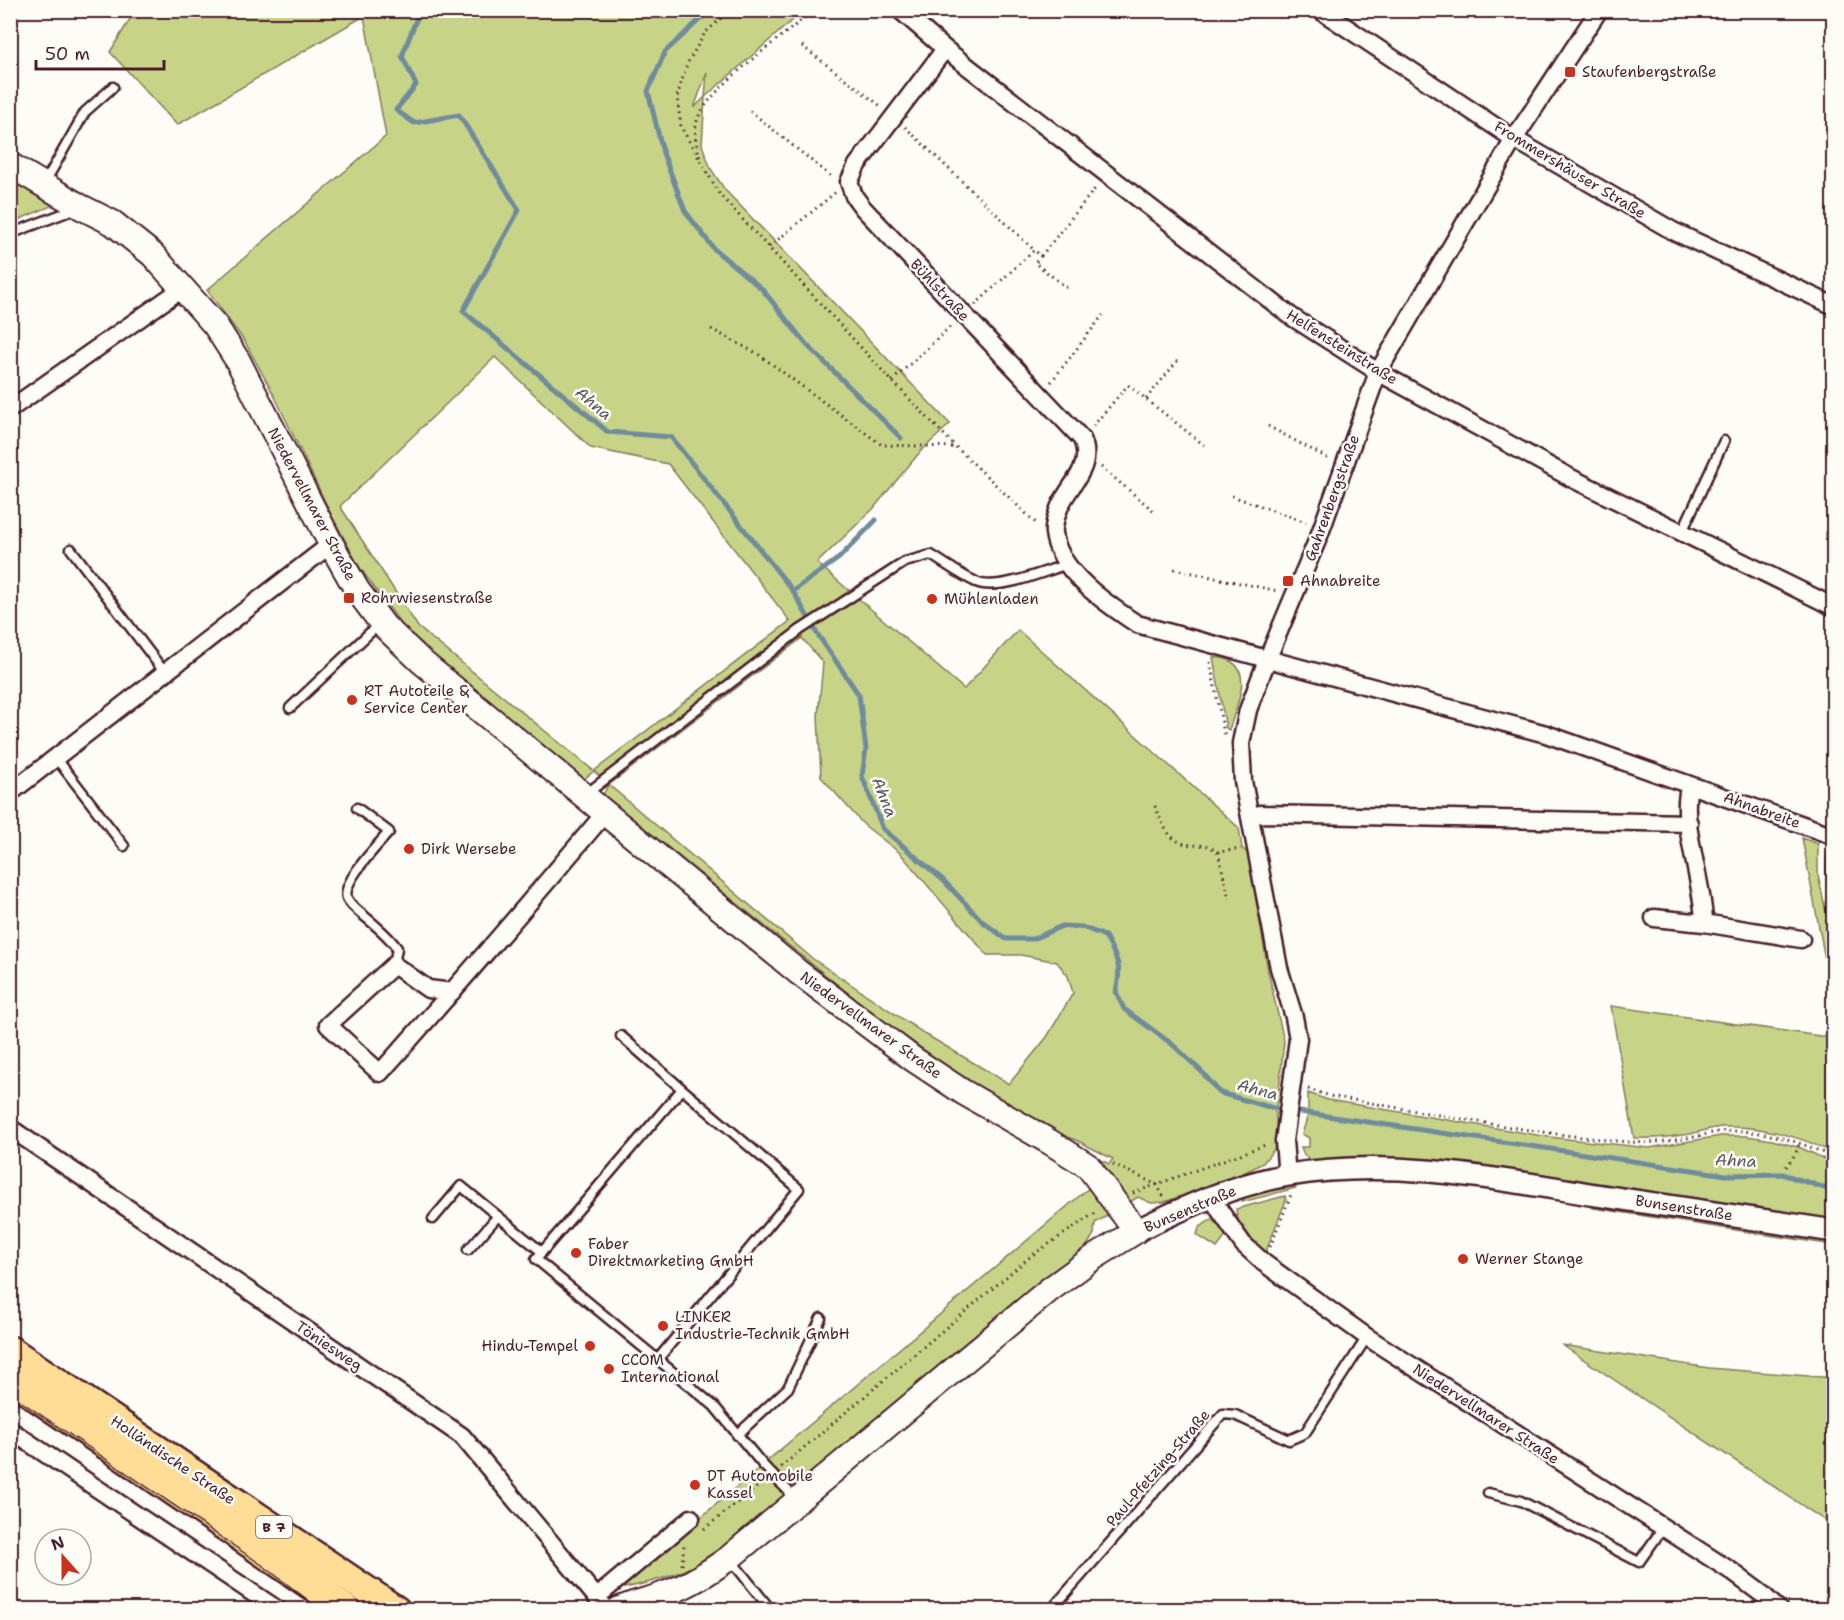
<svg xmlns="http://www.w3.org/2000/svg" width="1844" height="1620" font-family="'Shantell Sans',sans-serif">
<rect width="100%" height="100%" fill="#fdfcf7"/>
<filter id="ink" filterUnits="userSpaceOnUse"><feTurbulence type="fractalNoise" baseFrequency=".0167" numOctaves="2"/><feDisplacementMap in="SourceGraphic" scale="12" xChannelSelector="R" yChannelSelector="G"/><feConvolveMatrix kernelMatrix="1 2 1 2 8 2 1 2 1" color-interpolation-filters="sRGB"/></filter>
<g filter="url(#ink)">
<path fill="#c7d488" stroke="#887a5a" stroke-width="1.5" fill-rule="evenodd" d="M135 11H803L705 97 702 145 711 169 725 190 950 424 920 452 873 509 817 563 964 689 1018 630 1239 828 1242 848 1249 855 1268 971 1284 1041 1279 1089H1283L1275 1108 1277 1130 1274 1149 1263 1163 1234 1178 1164 1202 1151 1203 1138 1197 1095 1223 1094 1234 1085 1249 745 1530C700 1565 680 1577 624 1588L621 1585 1090 1187 1082 1150 1109 1164 1113 1159 1078 1141 1052 1131 971 1083 880 1019 603 795 608 785 594 771 584 779 410 636 360 568 331 514 274 395 245 342 207 290 386 136 364 16 177 125 110 52ZM707 72 705 97 694 108ZM495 357 591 448 668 464 790 621 594 771 418 627 340 506ZM802 638 823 663 818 716 821 777 864 825 900 853 987 955H1021L1057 962 1068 976 1073 993 1047 1037 1009 1084 925 1034 813 959 609 785Z
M10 181 56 204 11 223Z
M1213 657C1219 658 1227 658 1232 662 1253 675 1234 712 1229 730L1226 728Z
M1802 838 1818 844V875L1833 944V1001Z
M1829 848 1833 849 1832 910C1829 889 1822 868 1829 848Z
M1611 1006 1833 1038V1153C1800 1136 1759 1125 1721 1127 1711 1128 1700 1132 1690 1134 1671 1137 1652 1139 1634 1138Z
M1308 1093 1328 1100 1549 1137 1649 1148 1721 1136H1747L1772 1140 1801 1148 1833 1163V1222L1308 1162V1158L1304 1155 1301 1147H1309V1138L1302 1134 1308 1115Z
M1298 1182 1296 1188 1242 1202 1243 1198 1252 1193Z
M1285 1196 1286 1200 1265 1254C1252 1241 1237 1228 1236 1209Z
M1596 1203 1833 1239V1245L1593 1208Z
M1212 1219 1219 1226 1226 1236 1217 1248 1197 1235 1199 1228Z
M1562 1345 1709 1368 1833 1378V1526Z"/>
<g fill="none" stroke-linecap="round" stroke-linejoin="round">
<path stroke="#6f8b9b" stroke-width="5" d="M420 10 402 56 416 85 396 110 414 123 459 115 519 210 463 311 608 432 671 437 793 591 818 635 859 695 866 749 862 776 883 829 943 880 982 921 1006 939H1033L1062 926 1082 927 1105 936C1118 960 1122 965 1116 992L1124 1009 1172 1044 1202 1072 1220 1093 1273 1108 1726 1175 1782 1174 1834 1191
M710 10 665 52 648 91 663 153 685 211 714 249 762 289 806 344 901 438
M793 591 839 558 876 520"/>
<defs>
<path id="service" d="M44 184 85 112 113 87
M10 234 75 209
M1682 532 1724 441
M71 549 165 673
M290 708 379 624
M56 758 124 846
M586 794 800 630 905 562 931 555C946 564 960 575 976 582 997 592 1045 571 1068 564
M357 808 389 832C378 845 341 882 347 898 350 905 357 910 363 915 375 925 388 935 397 948L394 965
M621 1036 682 1089
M433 1219 461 1186 542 1252
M468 1250 498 1216
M658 1359 799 1189 682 1089 536 1259 714 1406 763 1465 797 1500
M737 1435 788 1388 821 1318
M1488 1493 1521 1501 1639 1562 1663 1528
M731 1560 771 1610
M1051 1610 1223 1414 1235 1415 1289 1440 1305 1433 1367 1337"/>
<path id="minor" d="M900 10 945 49 1292 317 1378 372 1571 478 1834 607
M1320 10 1514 139 1673 231 1834 306
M945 49 857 165 849 182 854 196 863 208 1082 439C1094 467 1071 482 1060 506 1057 513 1053 526 1054 533 1058 571 1108 605 1137 624L1546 734 1834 836
M10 409 183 288
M1690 785C1678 818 1704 883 1704 923
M10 793 331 544
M1250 816 1260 814 1689 823
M1654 918 1704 923 1801 939
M452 992 428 989 394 965 328 1025 380 1073C456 988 531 901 605 813
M10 1128 462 1436 607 1610
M1287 1176 1284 1141 1298 1039 1294 1017 1279 968 1243 781 1241 743 1248 710 1267 660 1319 536 1378 372 1514 139 1599 10
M1212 1197 1220 1211 1243 1244 1264 1263 1367 1337 1731 1571 1762 1594 1779 1610
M10 1430 278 1610
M597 1597 691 1518"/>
<path id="tertiary" d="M1136 1231C1185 1207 1235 1184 1289 1175 1392 1158 1493 1178 1596 1195 1675 1207 1754 1219 1834 1231"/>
<path id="secondary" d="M10 165 81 207 113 223 153 255 215 325 238 361 331 544 357 590 384 626 422 662 798 972 913 1059 963 1092 1050 1142 1088 1166 1136 1231 1093 1258 1049 1290 729 1558C709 1572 690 1585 667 1593 651 1600 634 1602 618 1610"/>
<path id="primary" d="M10 1350 396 1610
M10 1379 347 1610"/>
</defs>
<use href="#service" stroke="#4a1f2b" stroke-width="13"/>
<use href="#minor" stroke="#4a1f2b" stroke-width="21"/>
<use href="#tertiary" stroke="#4a1f2b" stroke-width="26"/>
<use href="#secondary" stroke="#4a1f2b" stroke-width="28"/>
<use href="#primary" stroke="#4a1f2b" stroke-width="32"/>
<path stroke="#4a1f2b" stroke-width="3" stroke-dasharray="1.5 4.5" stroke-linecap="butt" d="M730 10 705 33 687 64 677 97 681 127 720 195 892 381 956 447 1038 525
M802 46 882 107
M750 111 833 178
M905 127 1034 250
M700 157C697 148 694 135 696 125 700 93 788 33 814 10
M769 247 836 192
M1041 256 1035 263 1067 288
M975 305 1034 250 1041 256 1097 186
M711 329 758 354 882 445 954 447
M892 381 952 325
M1051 382 1103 315
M1146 399 1180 358
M1093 426 1128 385 1204 445
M1268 426 1329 459
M1101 467 1154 511
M1232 496 1306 522
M1174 569 1278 591
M1210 662 1225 738
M1155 806C1163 825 1168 843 1192 845 1206 846 1206 843 1218 852L1241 849
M1218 852 1229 899
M1308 1089 1330 1096C1426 1112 1522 1132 1619 1141 1642 1144 1665 1142 1687 1138 1698 1137 1708 1133 1719 1132 1756 1127 1801 1141 1834 1158
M1113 1164 1157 1185 1164 1197
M1786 1167 1796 1153 1799 1144
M1133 1193 1268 1144
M1270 1247 1292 1192
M781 1467 1031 1256 1098 1211
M704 1529 762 1483
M682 1565 684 1545
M10 1595 32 1610
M416 1604 425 1610
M693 1610 705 1599"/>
<use href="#service" stroke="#fdfcf7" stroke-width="8"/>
<use href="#minor" stroke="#fdfcf7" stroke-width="16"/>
<use href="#tertiary" stroke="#fdfcf7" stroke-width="21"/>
<use href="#secondary" stroke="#fdfcf7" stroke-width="24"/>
<use href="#primary" stroke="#ffdd96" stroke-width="27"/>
<path stroke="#4a1f2b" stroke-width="1.5" d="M10 1394 262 1565 321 1610"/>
</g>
</g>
<g fill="#c8321e" stroke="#fdfcf7" stroke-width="2">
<rect x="1564" y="66" width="12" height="12" rx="3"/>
<rect x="1282" y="575" width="12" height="12" rx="3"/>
<rect x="343" y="592" width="12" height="12" rx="3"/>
<circle cx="932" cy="599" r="6"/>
<circle cx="352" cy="700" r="6"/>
<circle cx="409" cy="849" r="6"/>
<circle cx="576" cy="1253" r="6"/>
<circle cx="1463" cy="1259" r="6"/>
<circle cx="663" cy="1326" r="6"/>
<circle cx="590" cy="1346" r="6"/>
<circle cx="609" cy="1369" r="6"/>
<circle cx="695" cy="1485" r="6"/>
</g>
<g text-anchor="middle" stroke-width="5" stroke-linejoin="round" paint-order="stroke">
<rect fill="#fdfcf7" stroke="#806168" stroke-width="1.5" x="256" y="1516" width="36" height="22" rx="4.5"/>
<g font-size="14" font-weight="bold" fill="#4a1f2b">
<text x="274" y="1532">B 7</text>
</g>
<g font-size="15" fill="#4a1f2b" stroke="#fdfcf7" text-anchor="start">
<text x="1582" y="77">Staufenbergstraße</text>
<text x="1300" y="586">Ahnabreite</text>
<text x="361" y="603">Rohrwiesenstraße</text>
<text x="944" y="604">Mühlenladen</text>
<text x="364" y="696">RT Autoteile &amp;<tspan x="364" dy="17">Service Center</tspan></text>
<text x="421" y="854">Dirk Wersebe</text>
<text x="588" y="1249">Faber<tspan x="588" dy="17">Direktmarketing GmbH</tspan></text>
<text x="1475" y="1264">Werner Stange</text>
<text x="675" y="1322">LINKER<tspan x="675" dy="17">Industrie-Technik GmbH</tspan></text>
<text x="578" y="1351" text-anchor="end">Hindu-Tempel</text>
<text x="621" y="1365">CCOM<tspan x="621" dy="17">International</tspan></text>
<text x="707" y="1481">DT Automobile<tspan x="707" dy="17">Kassel</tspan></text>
</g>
<g font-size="15" fill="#4a1f2b" stroke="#fdfcf7">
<text transform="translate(1570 170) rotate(31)" y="5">Frommershäuser Straße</text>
<text transform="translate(940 290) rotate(47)" y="5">Bühlstraße</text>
<text transform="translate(1342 347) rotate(32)" y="5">Helfensteinstraße</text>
<text transform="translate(1332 498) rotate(-70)" y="5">Gahrenbergstraße</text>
<text transform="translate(312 504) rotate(62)" y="5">Niedervellmarer Straße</text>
<text transform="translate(1762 810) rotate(20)" y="5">Ahnabreite</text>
<text transform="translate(871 1025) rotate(36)" y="5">Niedervellmarer Straße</text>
<text transform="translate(1684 1208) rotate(9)" y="5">Bunsenstraße</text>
<text transform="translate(1190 1209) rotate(-23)" y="5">Bunsenstraße</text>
<text transform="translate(329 1346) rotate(34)" y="5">Töniesweg</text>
<text transform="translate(1486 1414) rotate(33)" y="5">Niedervellmarer Straße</text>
<text transform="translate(173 1460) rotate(34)" y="5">Holländische Straße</text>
<text transform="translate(1158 1468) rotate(-49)" y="5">Paul-Pfetzing-Straße</text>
</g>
<g font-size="16" font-style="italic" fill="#5c5563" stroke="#fdfcf7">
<text transform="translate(594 403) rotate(40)" y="6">Ahna</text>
<text transform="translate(885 797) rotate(68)" y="6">Ahna</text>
<text transform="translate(1258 1089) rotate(15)" y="6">Ahna</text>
<text transform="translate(1736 1160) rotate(3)" y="6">Ahna</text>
</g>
</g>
<rect width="1844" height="1620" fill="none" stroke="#fdfcf7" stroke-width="36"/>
<rect x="18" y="18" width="1808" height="1584" fill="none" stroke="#4a1f2b" stroke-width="2" filter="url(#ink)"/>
<g transform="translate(63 1557) rotate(339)"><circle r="28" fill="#fdfcf7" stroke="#b5a4a5" stroke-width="1.5"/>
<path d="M0-4.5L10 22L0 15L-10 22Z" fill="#c8321e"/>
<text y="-9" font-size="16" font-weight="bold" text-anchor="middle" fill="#4a1f2b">N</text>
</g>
<path d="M36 60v9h128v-9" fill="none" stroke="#4a1f2b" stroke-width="3"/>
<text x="45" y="60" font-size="18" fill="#4a1f2b" stroke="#fdfcf7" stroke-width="4.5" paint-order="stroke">50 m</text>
</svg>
